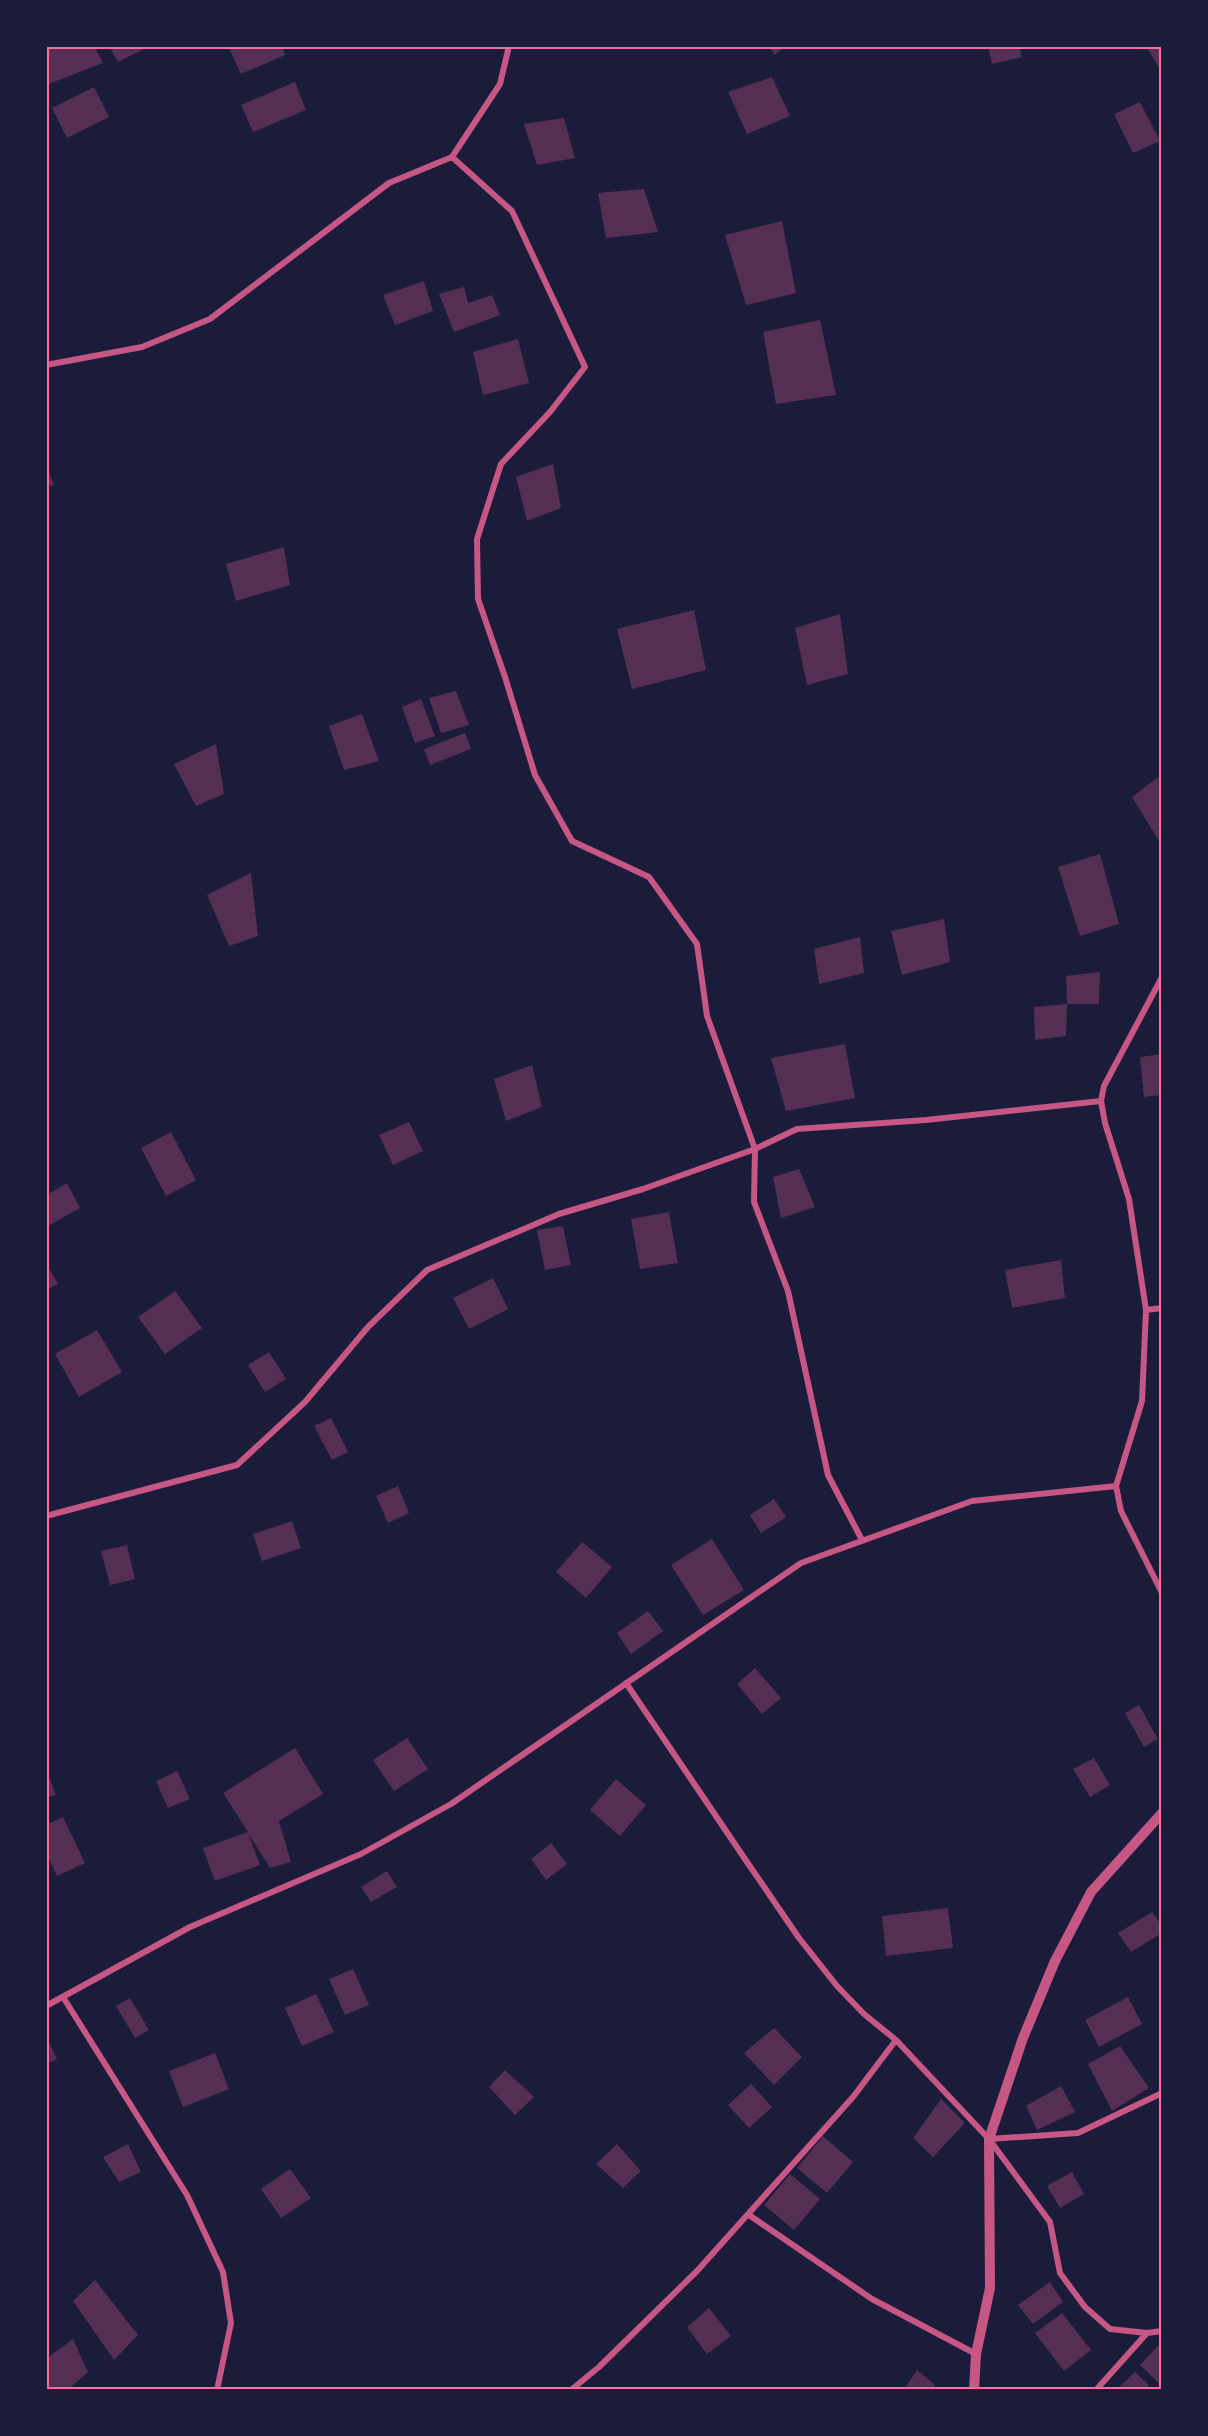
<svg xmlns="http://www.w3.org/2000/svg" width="1208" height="2436" font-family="'Space Grotesk',sans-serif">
<rect width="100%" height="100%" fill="#1b1b3a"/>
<path fill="#542f53" d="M46 46H94L103 63 46 85Z
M109 46H150L118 62Z
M228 46H282L285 55 241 74Z
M768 46H786L775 55Z
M988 46H1019L1022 57 992 64Z
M1146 46H1162V73Z
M772 77 790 116 747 134 728 92Z
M295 82 306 110 253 132 241 105Z
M94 87 109 117 67 138 52 108Z
M1140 102 1160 141 1133 153 1114 114Z
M564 118 575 158 537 165 524 124Z
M644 189 658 232 606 238 598 193Z
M782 221 796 293 746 305 725 235Z
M424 281 433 311 395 325 383 295Z
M464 287 468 303 492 295 500 315 454 332 439 294Z
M820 320 836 395 776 404 763 332Z
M518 339 529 383 483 395 473 352Z
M46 464 54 485 46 487Z
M553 464 561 508 527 521 516 477Z
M284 547 290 585 236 601 226 564Z
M694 610 706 670 632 689 617 629Z
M840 614 848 674 807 685 795 628Z
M456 691 469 725 441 733 429 698Z
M421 699 435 736 415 743 402 707Z
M362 714 379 761 344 770 329 726Z
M465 733 471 749 430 765 424 749Z
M216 744 224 794 196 806 174 764Z
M1162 774V846L1132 797Z
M1100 854 1119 924 1080 936 1058 867Z
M251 873 258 936 229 946 207 895Z
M944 919 950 962 902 975 891 931Z
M860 937 864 973 819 984 814 949Z
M1100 972 1099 1004H1067L1066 976Z
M1067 1004 1066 1036 1035 1040 1034 1007Z
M845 1044 855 1098 786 1111 771 1058Z
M1162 1054V1095L1144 1097 1140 1057Z
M532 1065 542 1107 506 1121 494 1079Z
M409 1122 423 1151 393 1165 379 1135Z
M171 1132 196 1180 166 1196 141 1148Z
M799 1169 815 1207 781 1218 773 1177Z
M67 1183 80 1208 48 1226 46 1195Z
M669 1212 678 1263 640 1269 631 1219Z
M563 1226 571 1265 545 1270 537 1230Z
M1061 1260 1065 1298 1012 1308 1005 1270Z
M46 1263 58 1284 46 1290Z
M493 1278 508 1309 469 1329 453 1298Z
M175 1291 202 1328 165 1354 138 1317Z
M97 1330 122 1372 79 1397 55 1354Z
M269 1352 286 1379 265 1392 248 1365Z
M331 1418 348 1452 332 1460 314 1426Z
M398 1486 409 1513 388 1523 376 1496Z
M774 1499 786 1517 761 1533 750 1515Z
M292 1521 301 1548 262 1561 253 1534Z
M712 1539 744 1590 703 1615 671 1565Z
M582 1542 612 1567 586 1598 556 1572Z
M127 1545 135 1579 110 1585 101 1551Z
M648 1611 663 1631 631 1654 617 1633Z
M755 1668 781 1698 762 1714 737 1684Z
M1139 1705 1158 1739 1144 1747 1125 1713Z
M407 1738 428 1769 394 1791 373 1760Z
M295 1748 323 1794 279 1821 291 1862 270 1868 248 1833 260 1865 215 1881 203 1848 248 1832 223 1793Z
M1094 1758 1110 1785 1090 1797 1073 1769Z
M46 1769 56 1795 46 1798Z
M177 1771 190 1799 168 1808 156 1781Z
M616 1779 646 1805 620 1836 590 1810Z
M63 1817 85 1863 57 1876 46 1853V1825Z
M551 1843 567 1864 546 1880 531 1859Z
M387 1871 397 1887 371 1902 361 1887Z
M948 1908 953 1948 886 1956 882 1916Z
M1152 1912 1162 1926V1933L1131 1952 1118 1933Z
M353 1969 369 2005 345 2015 329 1979Z
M316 1994 334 2032 302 2046 285 2008Z
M1128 1997 1142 2024 1099 2047 1085 2020Z
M130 1998 149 2030 135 2038 116 2006Z
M774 2028 802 2057 774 2085 744 2053Z
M46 2036 57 2059 46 2064Z
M1120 2046 1149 2088 1112 2111 1088 2064Z
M215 2053 229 2089 183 2107 169 2071Z
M505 2070 534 2097 515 2115 489 2087Z
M751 2084 772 2107 749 2128 728 2105Z
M1061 2086 1075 2112 1037 2130 1026 2106Z
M941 2099 965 2123 933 2157 913 2138Z
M823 2136 853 2162 827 2193 797 2168Z
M128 2144 141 2172 119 2182 103 2157Z
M617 2144 641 2171 623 2188 596 2164Z
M290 2169 311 2198 281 2218 261 2189Z
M1072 2172 1084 2194 1060 2208 1047 2186Z
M790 2174 820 2199 794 2230 764 2205Z
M95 2280 138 2335 114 2360 73 2301Z
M1050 2282 1063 2302 1033 2324 1018 2305Z
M709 2308 731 2336 707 2354 687 2327Z
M1062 2313 1091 2350 1064 2371 1035 2333Z
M73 2339 88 2372 67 2390H46V2359Z
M1162 2342V2386L1140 2365Z
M917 2370 935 2385 932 2390H904Z
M1135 2372 1149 2385 1145 2390H1116Z"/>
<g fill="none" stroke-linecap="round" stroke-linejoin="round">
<path stroke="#c65784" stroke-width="6" d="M452 157 512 211 585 367 550 412 501 464 477 539 478 599 505 677 535 775 572 841 649 877 697 944 707 1016 755 1149 754 1202 788 1291 828 1475 862 1540
M46 365 142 347 210 319 389 183 452 157 500 84 509 46
M1162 977 1104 1086 1101 1101 1105 1123 1129 1199 1146 1310 1142 1401 1116 1486 1121 1511 1162 1593
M1146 1310 1162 1308
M46 1516 237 1465 305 1402 368 1327 427 1270 559 1214 643 1189 755 1149 797 1129 926 1120 1101 1101
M626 1683 745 1859 799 1938 837 1986 864 2014 896 2040 989 2139 1050 2222 1060 2273 1085 2307 1110 2329 1147 2333 1162 2331
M63 1997 187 2195 223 2272 231 2323 217 2390
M46 2006 190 1927 361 1854 451 1804 801 1563 972 1501 1116 1486
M989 2139 1078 2133 1162 2093
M749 2215 872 2299 976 2354
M571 2390 599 2367 697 2271 853 2097 896 2040
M1096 2390 1147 2333"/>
<path stroke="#c65784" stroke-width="10" d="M974 2390 976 2354 990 2288 989 2139 1023 2038 1055 1961 1091 1892 1162 1813"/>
</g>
<rect width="1208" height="2436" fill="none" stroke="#1b1b3a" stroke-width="96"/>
<rect x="48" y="48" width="1112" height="2340" fill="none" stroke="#ff6b9d" stroke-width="2"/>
</svg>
